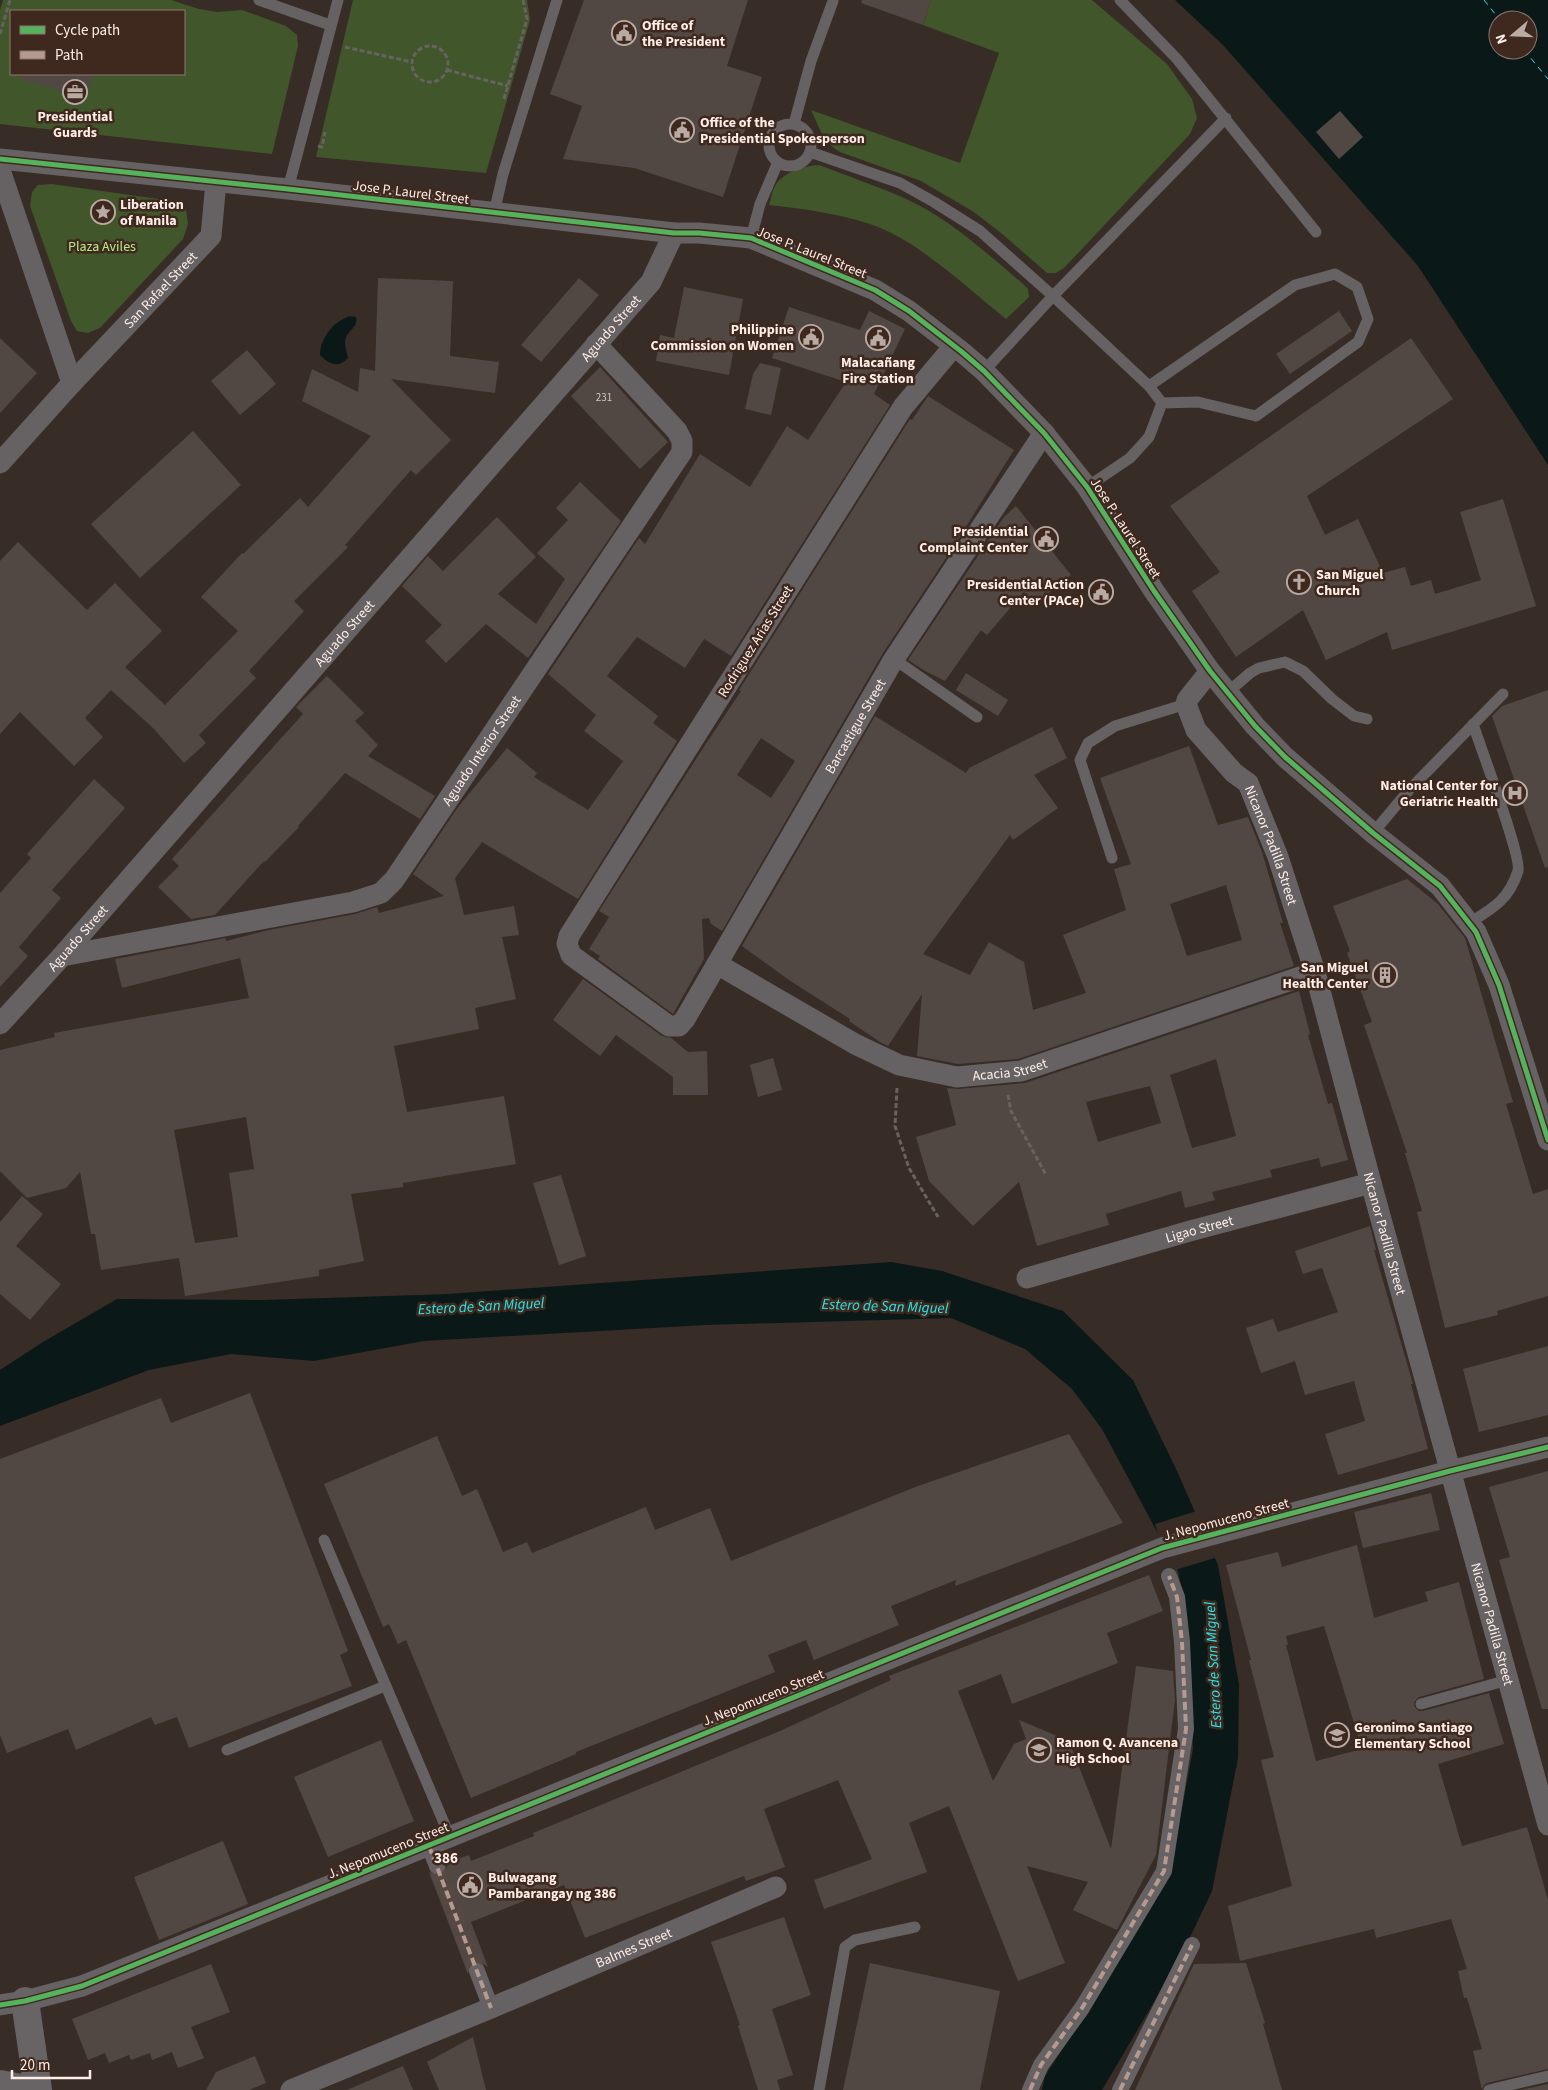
<svg xmlns="http://www.w3.org/2000/svg" width="1548" height="2090" font-family="'Source Sans 3',sans-serif">
<rect width="100%" height="100%" fill="#382c26"/>
<path fill="#41562b" fill-rule="evenodd" d="M3 0H171L199 9 217 12 242 10 286 26 297 35 298 46 272 154 0 124V10ZM11 11H184V74H11Z
M353 0H527L530 20 486 173 316 157Z
M931 0H1092L1167 64 1192 99 1197 118 1190 134 1065 267 1056 273H1047L1001 233 974 212 921 181 840 152C823 142 819 127 811 110L960 163 999 53 923 25Z
M819 165C847 176 877 186 904 198 949 218 985 252 1022 283L1028 289 1029 297 1006 319C967 288 918 240 870 224 837 213 803 209 769 205 771 199 772 191 775 186 783 172 804 166 819 165Z
M52 184 173 201 186 210 188 224 183 239 100 328 88 333 77 331 71 321 30 206 32 192 38 185Z"/>
<path fill="#0b1818" fill-rule="evenodd" d="M1175 0H1548V465L1418 266 1223 45ZM1498 20H1528V50H1498Z
M350 316 356 317C359 328 345 331 345 342 345 347 347 353 348 358 338 369 329 364 320 355 320 338 334 321 350 316Z
M891 1262 942 1271 1063 1311 1133 1380 1177 1471 1218 1565 1239 1685 1238 1758 1212 1891 1192 1933 1151 2007 1102 2090H1042L1045 2076 1104 1985 1170 1873 1193 1749 1188 1623 1178 1571 1102 1429 1072 1389 1025 1349 951 1318 705 1325 424 1341 314 1361 231 1354 149 1370 0 1426V1370L43 1342 117 1299 264 1300 448 1294Z"/>
<path fill="#382c26" d="M1197 1511 1218 1557 1175 1570 1161 1545 1155 1524Z"/>
<g fill="none" stroke-linecap="round" stroke-linejoin="round">
<path stroke="#24e9ec" stroke-width="1" stroke-dasharray="6 5" stroke-linecap="butt" d="M1484 0 1500 20
M1524 50 1548 79"/>
</g>
<path fill="#524843" fill-rule="evenodd" d="M584 0H748L727 66 762 77 723 197 634 168 563 159 582 106 550 94Z
M862 0H931L923 25 861 3Z
M21 74H93L86 98 20 79Z
M1340 111 1363 137 1339 159 1316 132Z
M378 278 453 281 450 356 499 362 495 393 391 379 451 440 416 475 411 470 345 545 348 547 294 601 304 611 249 671 256 678 199 735 206 743 184 763 153 728 111 690 85 718 103 737 74 766 20 712 0 734V561L18 542 87 610 115 583 162 631 125 667 165 705 238 631 201 597 242 553 243 554 300 498 308 507 371 436 302 401 312 369 358 392 360 368 375 371Z
M579 278 599 295 541 362 521 345Z
M684 287 743 299 729 375 656 361 660 335 674 338Z
M789 307 860 330 869 311 905 329 874 394 890 405 731 656 704 639 685 668 637 637 607 676 658 716 653 723 677 741 578 899 482 842 455 878 464 915 514 906 519 935 502 937 516 999 475 1008 479 1029 394 1046 407 1112 504 1096 516 1164 403 1183V1187L351 1194 364 1261 319 1270V1276L185 1296 179 1258 101 1270 95 1234H91L80 1172 66 1188 27 1198 0 1171V1050L55 1037 54 1033 249 998 240 958 122 988 115 959 226 938V941L269 930 355 914 377 907 379 913 444 896 413 874 458 807 507 748 537 773 534 777 588 810 623 761 584 731 596 715 548 674 639 538 645 544 700 454 750 487 787 426 808 440 846 382 772 358ZM246 1117 254 1169 229 1173 238 1237 195 1243 174 1130Z
M1339 311 1352 331 1290 374 1276 354Z
M0 338 37 373 0 413Z
M1411 338 1453 399 1307 496 1325 535 1358 519 1383 573 1405 567 1411 586 1431 580 1435 594 1481 580 1460 512 1503 499 1536 606 1392 650 1387 632 1326 660 1303 610 1236 657 1192 591 1220 572 1170 506Z
M247 350 276 384 240 415 211 381Z
M760 363 781 368 771 415 745 409 753 374Z
M600 367 668 442 640 469 571 396Z
M928 396 1014 450 952 549 883 653 722 931 711 924 709 918 702 919 704 959 673 1014 598 959 600 956 589 949 609 917 599 911 698 756 741 691 739 690 910 419 912 420ZM761 738 795 761 771 798 737 775Z
M193 431 241 485 140 578 91 524Z
M580 482 621 521 528 658 486 624 446 663 425 641 442 625 402 586 428 556 443 571 497 517 536 557 498 594 536 624 565 579 537 553 568 520 556 508Z
M1016 506 1071 575 1034 605 1024 592 987 635 981 630 945 681 925 671 908 660 1004 517Z
M966 673 1008 700 998 716 956 690Z
M327 676 364 713 355 721 378 745 368 756 435 796 420 819 345 773 298 826 299 827 265 862 264 861 215 915 191 919 158 887 179 866 172 859 303 714 296 707Z
M1548 690V867L1545 868 1492 716 1502 706Z
M875 716 966 773 969 768 1052 727 1067 758 1034 775 1058 808 1013 840 1010 835 923 954 970 975 989 942 1024 962 1033 1010 1086 993 1063 935 1126 910 1114 869 1131 864 1100 778 1189 746 1218 825 1248 817 1262 852 1283 923H1280L1294 966 1018 1059 958 1064 917 1056 922 994 888 1046 880 1042 849 1021 850 1019 789 980 742 946ZM1226 885 1242 940 1187 956 1170 904Z
M94 779 125 808 52 890 61 898 19 947 28 956 0 987V893L31 858 27 854Z
M1407 879 1438 904 1465 938 1513 1102 1506 1104 1533 1194 1548 1189V1296L1497 1311 1498 1315 1445 1328 1417 1212 1422 1211 1405 1153H1407L1364 1025 1372 1022 1347 953 1350 951 1333 906Z
M583 979 662 1036 671 1038 688 1052 707 1051 708 1095H673V1077L616 1035 600 1056 553 1020Z
M1299 991 1310 1034 1308 1035 1328 1104 1332 1103 1348 1160 1321 1167 1319 1158 1270 1170 1272 1177 1212 1192 1215 1200 1185 1208 1181 1191 1106 1214 1109 1225 1037 1246 1019 1182 973 1226 929 1181 916 1137 956 1125 947 1088 958 1089 1025 1083ZM1216 1059 1236 1136 1192 1148 1170 1075ZM1150 1086 1161 1123 1098 1142 1086 1102Z
M773 1058 782 1090 758 1097 750 1065Z
M561 1175 586 1256 559 1265 533 1183Z
M22 1196 43 1214 16 1246 61 1284 30 1320 0 1294V1222Z
M1370 1226 1376 1250H1374L1413 1384H1411L1428 1449 1338 1475 1325 1434 1365 1421 1354 1381 1305 1395 1295 1361 1261 1373 1246 1328 1273 1319 1278 1332 1338 1312 1322 1268 1303 1274 1295 1251Z
M1548 1346V1415L1479 1432 1463 1369Z
M250 1393 348 1651 340 1655 352 1686 189 1748 177 1717 155 1725 151 1717 76 1750 68 1729 7 1753 0 1735V1459L161 1398 171 1423Z
M1069 1434 1123 1523 955 1586 956 1580 891 1606 899 1625 814 1660 806 1640 768 1655 775 1672 576 1752V1754L471 1798 406 1640 398 1644 389 1624 383 1627 324 1484 437 1436 462 1496 477 1489 503 1552 527 1542 532 1553 646 1507 655 1530 710 1508 731 1561 918 1486Z
M1548 1471V1709H1542L1499 1560 1510 1557 1489 1487Z
M1431 1493 1440 1530 1363 1548 1354 1512Z
M1357 1545 1374 1618 1428 1601 1425 1592 1459 1582 1484 1679 1419 1697 1414 1702V1706L1419 1711H1423L1489 1693 1504 1744 1438 1764 1462 1846 1527 1827 1548 1900V2069L1487 2083 1484 2085 1482 2090 1473 2051 1482 2049 1467 1998H1464L1458 1971 1467 1969 1451 1919 1376 1938 1374 1929 1240 1961 1228 1906 1292 1886 1261 1760 1274 1757 1249 1660H1251L1226 1565 1278 1552 1282 1567ZM1324 1626 1362 1749 1316 1761 1286 1645H1288L1286 1636Z
M1149 1575 1163 1611 1107 1633 1118 1663 1012 1704 1001 1674 958 1691 993 1781 1014 1744 1026 1739 1019 1720 1069 1741 1111 1849 1136 1666 1173 1671 1175 1700 1156 1855 1117 1930 1073 1910 1088 1882 1027 1866 1065 1963 1018 1981 949 1806 909 1823 927 1872 824 1909 814 1880 872 1859 838 1780 764 1809 785 1867 746 1881 744 1876 585 1938 564 1885 471 1922 488 1967 479 1961 474 1962 469 1965 468 1974 429 1872 435 1876 441 1875 447 1868 446 1863 469 1855 471 1861 534 1836 533 1833 780 1731 891 1680 889 1676Z
M381 1740 414 1821 328 1857 294 1777Z
M223 1841 248 1904 159 1940 134 1877Z
M784 1917 811 1995 772 2009 793 2075 777 2080 780 2090H758L738 2026 740 2025 711 1942Z
M870 1963 1000 1991 980 2090H843Z
M1246 1963 1265 2023 1263 2024 1282 2090H1135L1194 1964Z
M211 1964 230 2012 191 2027 204 2058 178 2068 172 2052 152 2060 150 2053 131 2060 129 2055 109 2063 105 2053 88 2060 72 2019Z
M473 2037 486 2090H439L427 2062Z
M255 2056 266 2083 249 2090H206L216 2072Z
M403 2066 413 2090H347Z
M1548 2084V2090H1521Z"/>
<g fill="none" stroke-linecap="round" stroke-linejoin="round">
<path stroke="#564943" stroke-width="16" stroke-dasharray="16 8" stroke-linecap="butt" d="M437 1866 477 1971"/>
<path stroke="#686261" stroke-width="3" stroke-dasharray="5 2.5" stroke-linecap="butt" d="M0 34 10 0
M412 64a18 18 0 1 1 36 0a18 18 0 1 1-36 0Z
M345 47 412 62
M447 70 508 86
M504 99 527 19 523 0
M318 146 322 147 325 132
M897 1088 895 1126 909 1168 938 1217
M1008 1095 1011 1111 1046 1175"/>
<path stroke="#666162" stroke-width="11" d="M259 0 330 25
M1120 0 1177 59 1316 232
M794 124 811 61 833 1
M769 145a21 21 0 1 1 42 0a21 21 0 1 1-42 0Z
M810 152 900 183 934 202 980 231 1053 296 1149 386 1162 403 1198 402 1256 416 1358 342 1368 319 1357 287 1335 274 1295 285 1149 386
M288 189 338 0
M494 213 503 174 557 0
M751 238 760 204 778 162
M984 371 1053 296 1226 118
M1087 487 1130 458 1149 437 1162 403
M894 659 977 717
M1227 693 1250 673 1259 668 1285 662 1303 671 1332 699 1354 716 1367 719
M1373 833 1409 790 1503 694
M1112 858 1080 760 1088 743 1115 726 1186 704
M1469 923C1492 909 1509 900 1518 871 1522 857 1480 746 1473 724
M324 1540 450 1837
M1421 1704 1508 1680
M227 1750 385 1686
M819 2090 845 1947 855 1940 915 1927
M1489 2090 1548 2076"/>
<path stroke="#666162" stroke-width="16" d="M429 1846 437 1866
M477 1971 491 2008
M1030 2090 1041 2065 1082 2008 1164 1871 1186 1729 1182 1642 1177 1597 1169 1576
M1120 2090 1192 1945"/>
<g stroke="#666162" stroke-width="21">
<path d="M0 159 288 189 674 233H699L751 238 875 290 909 311 962 352 984 371 1044 433 1087 487 1154 591 1210 671 1255 726 1285 757 1373 833 1440 886 1476 932 1499 985 1548 1140"/>
<path d="M0 170 72 383"/>
<path id="s1" d="M954 346 903 407 569 936 567 944 571 955 669 1026H679L685 1019 894 659 1044 433"/>
<path id="s2" d="M0 463 72 383 211 236 216 182"/>
<path id="s3" d="M1210 671 1187 700 1186 704 1196 730 1234 773 1248 783 1278 857 1315 972 1371 1183 1548 1825"/>
<path id="s4" d="M62 956 353 902 381 893 394 880 682 452V441L677 431 596 344"/>
<path id="s5" d="M717 964 855 1044 899 1065 957 1077 1021 1071 1315 972"/>
<path id="s6" d="M0 1024 62 956 651 282 674 233"/>
<path id="s7" d="M1027 1278 1190 1231 1371 1183"/>
<path d="M0 2005 25 2001 82 1986 1162 1548 1450 1471 1548 1447"/>
<path id="s8" d="M291 2090 491 2008 776 1887"/>
</g>
<path stroke="#686364" stroke-width="28" d="M25 2001 38 2090
M0 2084 32 2090"/>
<path stroke="#b69a8f" stroke-width="4" stroke-dasharray="8 4" stroke-linecap="butt" d="M429 1846 491 2008
M1030 2090 1041 2065 1082 2008 1164 1871 1186 1729 1182 1642 1177 1597 1169 1576
M1120 2090 1192 1945"/>
<defs>
<path id="cycleway" d="M0 159 288 189 674 233H699L751 238 875 290 909 311 962 352 984 371 1044 433 1087 487 1154 591 1210 671 1255 726 1285 757 1373 833 1440 886 1476 932 1499 985 1548 1140
M0 2005 25 2001 82 1986 1162 1548 1450 1471 1548 1447"/>
</defs>
<use href="#cycleway" stroke="#3f291f" stroke-width="8"/>
<use href="#cycleway" stroke="#56b35d" stroke-width="5"/>
</g>
<defs>
<symbol id="civic-ring" viewBox="-11 -11 22 22"><circle r="9.5" fill="#3f291f" stroke="#b9aaa4" stroke-width="1.5"/><path d="M-.6-6.5H3V-4.5H.6V-3L4-1V1h2V6H-6V1h2V-1L-.6-3ZM-1.2 2.5V6h2.4V2.5Z" fill="#b9aaa4"/></symbol>
<symbol id="office-ring" viewBox="-11 -11 22 22"><circle r="9.5" fill="#3f291f" stroke="#b9aaa4" stroke-width="1.5"/><path d="M-6-3h4V-5.5h4V-3h4V5H-6ZM-1-4.5V-3h2v-1.5ZM-6 0V1H6V0Z" fill="#b9aaa4"/></symbol>
<symbol id="sight-ring" viewBox="-11 -11 22 22"><circle r="9.5" fill="#3f291f" stroke="#b9aaa4" stroke-width="1.5"/><path d="M0-6L1.8-2.2L6-1.7L2.9 1.2L3.7 5.4L0 3.3L-3.7 5.4L-2.9 1.2L-6-1.7L-1.8-2.2Z" fill="#b9aaa4"/></symbol>
<symbol id="church-ring" viewBox="-11 -11 22 22"><circle r="9.5" fill="#3f291f" stroke="#b9aaa4" stroke-width="1.5"/><path d="M-1.2-6h2.4v3.5h3.3v2.4h-3.3V6h-2.4V-.1h-3.3v-2.4h3.3Z" fill="#b9aaa4"/></symbol>
<symbol id="hospital-ring" viewBox="-11 -11 22 22"><circle r="9.5" fill="#3f291f" stroke="#b9aaa4" stroke-width="1.5"/><path d="M-5-5h3v3.5h4V-5h3V5h-3V1.5h-4V5h-3Z" fill="#b9aaa4"/></symbol>
<symbol id="building-ring" viewBox="-11 -11 22 22"><circle r="9.5" fill="#3f291f" stroke="#b9aaa4" stroke-width="1.5"/><path d="M-4-6H4V6H1V3H-1V6H-4ZM-2.5-4.3h1.7v1.8h-1.7ZM.8-4.3h1.7v1.8H.8ZM-2.5-1h1.7V.8h-1.7ZM.8-1h1.7V.8H.8Z" fill="#b9aaa4"/></symbol>
<symbol id="school-ring" viewBox="-11 -11 22 22"><circle r="9.5" fill="#3f291f" stroke="#b9aaa4" stroke-width="1.5"/><path d="M0-5L7-2L0 1L-7-2ZM-4 1L0 2.5L4 1V4Q0 6-4 4Z" fill="#b9aaa4"/></symbol>
</defs>
<g fill-rule="evenodd">
<use href="#civic-ring" x="610" y="19" width="28" height="28"/>
<use href="#office-ring" x="61" y="78" width="28" height="28"/>
<use href="#civic-ring" x="668" y="116" width="28" height="28"/>
<use href="#sight-ring" x="89" y="198" width="28" height="28"/>
<use href="#civic-ring" x="797" y="323" width="28" height="28"/>
<use href="#civic-ring" x="864" y="324" width="28" height="28"/>
<use href="#civic-ring" x="1032" y="525" width="28" height="28"/>
<use href="#church-ring" x="1285" y="568" width="28" height="28"/>
<use href="#civic-ring" x="1087" y="578" width="28" height="28"/>
<use href="#hospital-ring" x="1501" y="779" width="28" height="28"/>
<use href="#building-ring" x="1371" y="961" width="28" height="28"/>
<use href="#school-ring" x="1323" y="1721" width="28" height="28"/>
<use href="#school-ring" x="1025" y="1736" width="28" height="28"/>
<use href="#civic-ring" x="456" y="1871" width="28" height="28"/>
</g>
<g text-anchor="middle" stroke-width="5" stroke-linejoin="round" paint-order="stroke">
<g font-size="11" fill="#d3c4bf">
<text x="604" y="401">231</text>
</g>
<g font-size="14" font-weight="bold" fill="#feeee8" stroke="#3f291f" text-anchor="start">
<text x="642" y="30">Office of<tspan x="642" dy="16">the President</tspan></text>
<text x="75" y="121" text-anchor="middle">Presidential<tspan x="75" dy="16">Guards</tspan></text>
<text x="700" y="127">Office of the<tspan x="700" dy="16">Presidential Spokesperson</tspan></text>
<text x="120" y="209">Liberation<tspan x="120" dy="16">of Manila</tspan></text>
<text x="794" y="334" text-anchor="end">Philippine<tspan x="794" dy="16">Commission on Women</tspan></text>
<text x="878" y="367" text-anchor="middle">Malacañang<tspan x="878" dy="16">Fire Station</tspan></text>
<text x="1028" y="536" text-anchor="end">Presidential<tspan x="1028" dy="16">Complaint Center</tspan></text>
<text x="1316" y="579">San Miguel<tspan x="1316" dy="16">Church</tspan></text>
<text x="1084" y="589" text-anchor="end">Presidential Action<tspan x="1084" dy="16">Center (PACe)</tspan></text>
<text x="1498" y="790" text-anchor="end">National Center for<tspan x="1498" dy="16">Geriatric Health</tspan></text>
<text x="1368" y="972" text-anchor="end">San Miguel<tspan x="1368" dy="16">Health Center</tspan></text>
<text x="1354" y="1732">Geronimo Santiago<tspan x="1354" dy="16">Elementary School</tspan></text>
<text x="1056" y="1747">Ramon Q. Avancena<tspan x="1056" dy="16">High School</tspan></text>
<text x="488" y="1882">Bulwagang<tspan x="488" dy="16">Pambarangay ng 386</tspan></text>
</g>
<g font-size="14" fill="#feeee8" stroke="#3f291f">
<text transform="translate(411 192) rotate(7)" y="5">Jose P. Laurel Street</text>
<text transform="translate(812 252) rotate(22)" y="5">Jose P. Laurel Street</text>
<text dy="5" stroke="none"><textPath href="#s2" startOffset="236">San Rafael Street</textPath></text>
<text dy="5" stroke="none"><textPath href="#s6" startOffset="926">Aguado Street</textPath></text>
<text transform="translate(1126 528) rotate(57)" y="5">Jose P. Laurel Street</text>
<text dy="5" stroke="none"><textPath href="#s6" startOffset="521">Aguado Street</textPath></text>
<text transform="translate(755 641) rotate(-58)" y="5">Rodriguez Arias Street</text>
<text dy="5" stroke="none"><textPath href="#s1" startOffset="1204">Barcastigue Street</textPath></text>
<text dy="5" stroke="none"><textPath href="#s4" startOffset="500">Aguado Interior Street</textPath></text>
<text dy="5" stroke="none"><textPath href="#s3" startOffset="210">Nicanor Padilla Street</textPath></text>
<text dy="5" stroke="none"><textPath href="#s6" startOffset="116">Aguado Street</textPath></text>
<text dy="5" stroke="none"><textPath href="#s5" startOffset="321">Acacia Street</textPath></text>
<text dy="5" stroke="none"><textPath href="#s7" startOffset="179">Ligao Street</textPath></text>
<text dy="5" stroke="none"><textPath href="#s3" startOffset="615">Nicanor Padilla Street</textPath></text>
<text transform="translate(1226 1519) rotate(-15)" y="5">J. Nepomuceno Street</text>
<text dy="5" stroke="none"><textPath href="#s3" startOffset="1020">Nicanor Padilla Street</textPath></text>
<text transform="translate(763 1697) rotate(-22)" y="5">J. Nepomuceno Street</text>
<text transform="translate(388 1850) rotate(-22)" y="5">J. Nepomuceno Street</text>
<text dy="5" stroke="none"><textPath href="#s8" startOffset="371">Balmes Street</textPath></text>
</g>
<g font-size="14" fill="#b4eb88" stroke="#3f291f">
<text x="102" y="251">Plaza Aviles</text>
</g>
<g font-size="15" font-style="italic" fill="#24e9ec" stroke="#3f291f">
<text transform="translate(481 1306) rotate(-3)" y="5">Estero de San Miguel</text>
<text transform="translate(885 1306) rotate(2)" y="5">Estero de San Miguel</text>
<text transform="translate(1213 1665) rotate(-93)" y="5">Estero de San Miguel</text>
</g>
<g font-size="15" font-weight="bold" fill="#feeee8" stroke="#3f291f">
<text x="446" y="1863">386</text>
</g>
</g>
<rect x="10" y="10" width="175" height="65" fill="#3f291f" stroke="#8b786f"/>
<rect x="20" y="26" width="25" height="8" fill="#56b35d" stroke="#8b786f"/>
<text x="55" y="35" font-size="15" fill="#feeee8">Cycle path</text>
<rect x="20" y="51" width="25" height="8" fill="#b69a8f" stroke="#8b786f"/>
<text x="55" y="60" font-size="15" fill="#feeee8">Path</text>
<g transform="translate(1513 35) rotate(251)"><circle r="24" fill="#3f291f" stroke="#8b786f"/>
<path d="M0-4L9 19L0 12L-9 19Z" fill="#b9aaa4"/>
<text y="-8" font-size="14" font-weight="bold" text-anchor="middle" fill="#feeee8">N</text>
</g>
<path d="M12 2070v8h78v-8" fill="none" stroke="#feeee8" stroke-width="2.5"/>
<text x="20" y="2070" font-size="15" fill="#feeee8" stroke="#3f291f" stroke-width="4" paint-order="stroke">20 m</text>
</svg>
